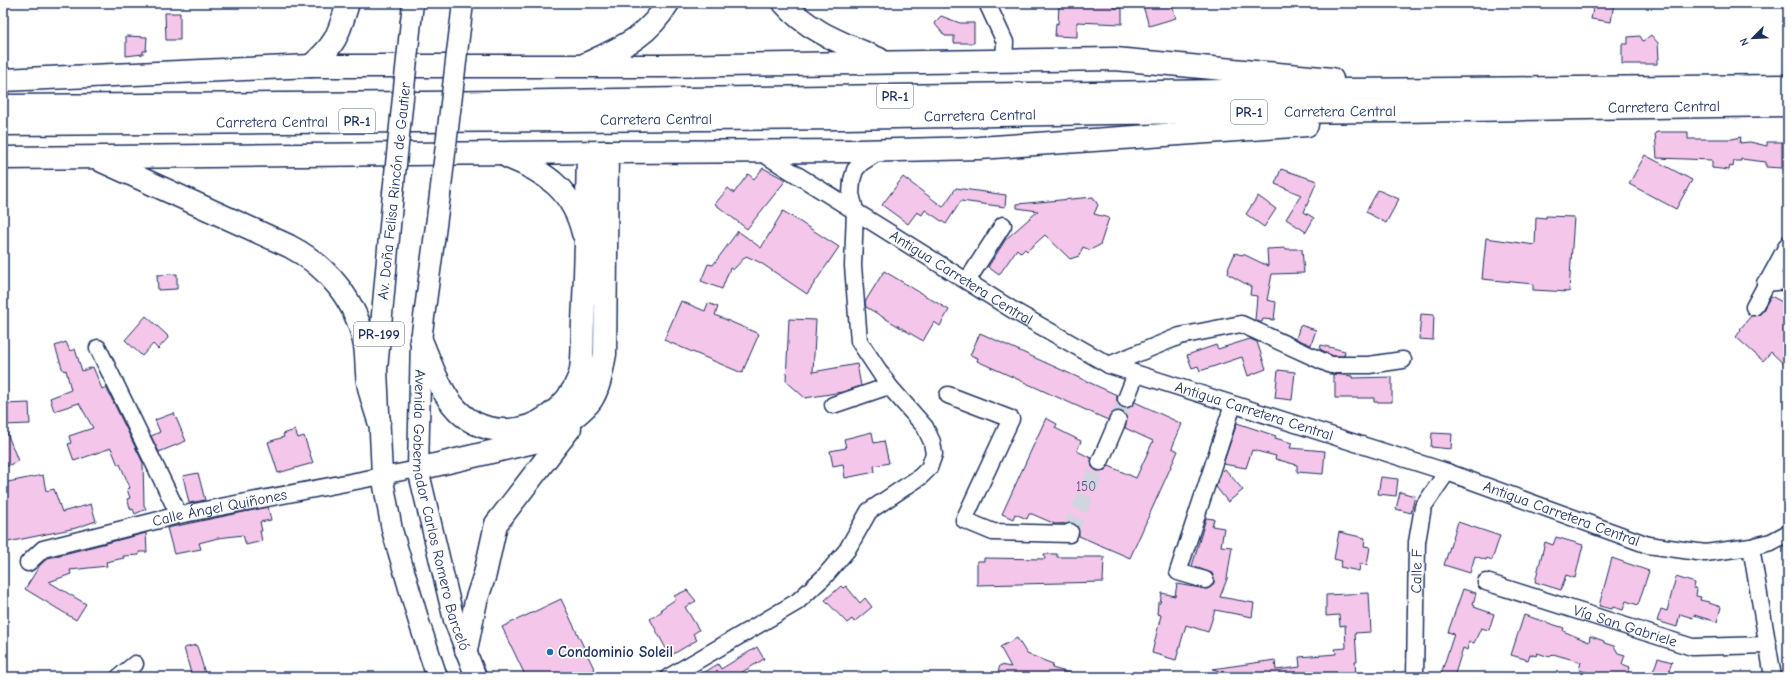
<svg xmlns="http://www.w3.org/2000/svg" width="1791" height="680" font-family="'Comic Neue',sans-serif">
<rect width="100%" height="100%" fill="#fff"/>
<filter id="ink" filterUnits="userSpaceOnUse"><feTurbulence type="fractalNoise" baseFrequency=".025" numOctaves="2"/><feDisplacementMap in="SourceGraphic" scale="8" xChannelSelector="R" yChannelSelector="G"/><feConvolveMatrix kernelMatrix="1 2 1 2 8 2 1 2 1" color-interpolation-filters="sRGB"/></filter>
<g filter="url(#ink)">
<path fill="#f4c6e9" stroke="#1b2f5e" d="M1059 3H1115L1114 8H1122V24L1077 22V37L1055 36 1056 23 1058 24Z
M1152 3H1171L1176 18 1149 26 1143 6Z
M1594 3H1614L1611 22 1591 19Z
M165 13H180V40H166Z
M941 16 960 23H974V43H954V36H945L934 23Z
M1651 35 1658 43 1659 59H1657V64H1622V44H1628V37L1640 36 1643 41Z
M126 36 147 37 146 51H143V54L126 56Z
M1658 132H1688V139H1732L1741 137 1740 143 1750 142 1767 146V142H1782V168L1766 167V162L1741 159V161H1734L1733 167 1730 166 1729 170 1712 168V160L1657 158 1655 133Z
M1645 155 1692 180 1676 209 1629 184Z
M763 168 786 180 747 229 715 204 728 188 734 193 748 174 754 179Z
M1281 169 1317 181 1304 212 1314 218 1306 232 1286 219 1301 195 1275 184Z
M903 177 943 207 956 188 1006 195 1005 207 961 201 946 224 925 210 922 215 917 212 908 224 882 205Z
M1378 190 1399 199 1386 223 1366 212Z
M1258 196 1276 209 1264 227 1246 214Z
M1093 197 1098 205 1094 214 1109 218 1100 245 1090 250 1083 247 1079 256 1070 259 1045 235 1027 251 1025 249 1021 253 1017 249 999 275 988 267 1006 239 1038 211 1017 208V204Z
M783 211 839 247 807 294 761 263 746 256 733 270 730 268 722 289 701 281 708 264 713 265 738 231 761 248Z
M1546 216 1574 217 1569 292 1533 290V284L1482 279 1486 238 1535 245 1536 217 1546 218Z
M1286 248V249H1302L1304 273 1272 274 1267 300 1276 302 1274 320 1263 319 1262 322H1259L1255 320 1257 296 1250 295 1251 287 1228 274 1229 270 1228 269 1235 253 1242 255 1243 254 1268 266 1267 249Z
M884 271 949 310 940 326 934 322 923 341 866 307 865 302Z
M177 274V289L158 290 157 275Z
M1771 296 1788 305V368L1771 352 1763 361 1736 337 1741 330 1740 329 1751 316 1759 315 1762 312Z
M681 301 705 311 708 303 718 307 715 315 759 334 742 373 664 340Z
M1421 314 1434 315 1433 340 1419 339Z
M146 316 167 335 168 338 158 349 153 344 142 356 125 340Z
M789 319 816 320 813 372 857 364 861 386 842 392 805 398 786 381Z
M1300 325 1316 330 1311 345 1296 339Z
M980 333 1117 395V401L1122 408H1128L1135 402 1182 424 1172 448 1178 451 1130 558 1079 536 1078 527 1074 523 1055 524 1032 514H1029L1027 519 1015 514 1013 519 1002 514 1046 418 1057 424 1055 428 1081 441 1077 451 1091 458 1092 467 1097 471 1105 470 1109 466 1136 478 1153 441 1125 428 1127 418 1122 411H1117L1113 412 1108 420 977 361 978 358 970 355Z
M1250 339 1257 342 1266 369 1248 376 1242 357 1200 371 1198 366 1192 368 1187 355 1216 345 1218 349Z
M66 342 70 351 75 349 82 371 93 367 102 389 106 387 143 463 144 505 146 509 135 514 133 509 131 510 127 499 130 498 127 489 130 488 120 464 118 465 111 448 74 461 68 444 71 443 69 436 93 428 79 403 54 411 50 398 71 390 66 370 64 371 62 368 55 346Z
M1321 345 1345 351 1344 356H1333L1320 349Z
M1278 370 1295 372 1292 400 1275 398Z
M1333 374 1352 376V378L1392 377V402H1374V398H1335V382L1333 381Z
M29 403 30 424 4 425 18 461 3 468V404Z
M174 413 186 441 159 452 151 436 160 432 155 420Z
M1237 423 1276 436 1275 438 1292 443 1290 448 1325 451 1323 474 1297 472V465L1275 459 1276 456 1252 450 1246 468 1223 464Z
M295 430 298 438 304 436 313 463 278 473 268 442 284 437 283 434Z
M872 432 874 443 884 441 889 463 874 466 875 472 845 478 843 464 833 466 830 451 846 448 844 439Z
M1432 433 1452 434 1451 449 1431 447Z
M1225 469 1243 490 1228 502 1216 487 1221 473Z
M198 473 205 500 189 503 183 476Z
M43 475 46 491 54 489 62 512 91 504 96 521 76 528 3 543V483Z
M1381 477 1398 479 1396 496 1378 494Z
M1400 492 1415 496 1411 513 1396 509Z
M268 507 271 520 260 522 262 531H260L262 541 246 545 243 535 218 538 199 543 201 549 174 554 167 528Z
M1206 518 1214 519 1212 526 1224 528 1221 546 1232 547 1227 579 1220 597 1254 603 1252 617 1215 610 1208 632 1186 625 1176 660 1152 653 1161 615 1157 614 1158 603H1160L1162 593 1175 596 1177 584 1207 589 1211 587 1214 583V578L1212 573 1192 566Z
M1458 522 1500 536 1492 560 1487 558 1486 560 1475 556 1470 573 1444 565Z
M1339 532 1365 538 1364 546 1370 547 1367 565 1360 564 1359 571 1340 567 1342 561 1334 559Z
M146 533 147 552H139V555L123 556 124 558 106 562 107 566 70 570 71 574 49 582 86 604 76 620 25 589 40 565 48 558Z
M1556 537 1583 545 1575 578 1566 575 1561 590 1535 582 1545 542 1553 545Z
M1044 554H1057V557H1104L1103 582 977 585V561H984V558L1045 559Z
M1612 558 1649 571 1638 605 1626 601 1623 610 1613 607 1612 609 1599 606Z
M1676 577 1695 583 1694 588 1697 589 1696 596 1701 597 1700 600 1709 602V603L1721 607 1717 622 1694 615 1693 618 1680 614 1677 627 1657 621 1661 609 1667 611Z
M841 586 843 588 846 586 860 603 865 598 872 607 854 622 852 619 847 623 825 600Z
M1463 589 1476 593 1473 604 1475 605 1474 607 1494 614 1489 630 1481 628 1474 643 1469 642 1467 650 1463 648 1454 677H1440L1454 634 1448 632Z
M687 590 696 601 685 607 699 630 693 634 697 640 670 656 650 619 662 611 661 609 676 599 674 596Z
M1369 593 1371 632 1355 633 1357 661H1355L1356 677H1241L1212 669 1275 660 1276 670 1300 667 1299 657 1336 654 1335 649 1346 648 1345 625 1340 626 1339 615 1326 616V595Z
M561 599 598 677H526L502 627Z
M1524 615 1564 628 1563 631 1589 642 1590 636 1604 641V643L1614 646 1618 653 1625 655 1622 664 1630 667 1627 677H1613L1603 674 1602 677 1579 670 1581 662 1553 654 1550 657 1537 653 1536 656 1530 654 1528 660 1511 655Z
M1017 638 1027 654 1053 664 1052 668 1073 674V677H997L1000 665 1011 667 1000 647Z
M196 645 198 649 206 677H192L184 648Z
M757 647 764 659 734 677H697L718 664 721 669Z
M1658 658 1672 662 1667 677H1651Z"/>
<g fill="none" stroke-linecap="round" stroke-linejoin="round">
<path stroke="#d1d5df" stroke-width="16" stroke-dasharray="16 8" stroke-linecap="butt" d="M1118 420 1126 399
M1070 532 1100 462"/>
<defs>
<g id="minor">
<path d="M987 3 1005 42 1004 60"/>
<path id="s1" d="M762 153 1016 312 1109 365 1447 472 1648 545 1705 553 1751 547 1771 542 1788 533"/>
<path d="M967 281 1003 225"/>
<path d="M1765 283 1788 281"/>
<path d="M1754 307 1788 244"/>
<path d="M98 348 179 515"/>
<path d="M1109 365 1180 336 1241 324 1331 365H1369L1403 360"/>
<path d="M948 395 1011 419 964 520 993 532 1069 534 1070 532"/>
<path d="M1126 399 1136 374"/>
<path d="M833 405 889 386"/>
<path d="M1100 462 1118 420"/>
<path d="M1751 547 1773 677"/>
<path id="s2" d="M28 563 43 549 179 515 418 469"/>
<path d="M1205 580 1178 572 1233 405"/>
<path id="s3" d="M1486 582 1692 647 1768 645"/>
<path d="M119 677 135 664"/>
<path d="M669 677 797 602 824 577 847 550 869 511 920 477 929 468 934 454 932 442 925 427 889 386 859 341 853 266 855 210 851 194 852 180 855 170 861 163 880 151"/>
<path id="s4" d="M1415 677 1417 542 1423 507 1447 472"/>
</g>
<g id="major">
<path d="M411 21 413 3"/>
<path d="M460 28 463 3"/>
<path d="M393 193 377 370 382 475 392 530 419 622 437 677"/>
<path id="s5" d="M440 195 421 340 418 469 454 620 476 677"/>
</g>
<g id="highway">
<path d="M784 3C809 32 845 44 879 59"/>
<path d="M586 64C622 47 647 38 668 3"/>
<path d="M311 66C337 43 338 35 348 3"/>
<path d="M3 80 311 66H662L1115 59 1332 79"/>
<path d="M3 106 426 103 1226 91 1788 86"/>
<path id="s6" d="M3 124 845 118 1108 113 1396 111 1788 105"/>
<path d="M508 157C546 172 573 191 583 233"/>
<path d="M3 158 607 152 858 151 979 148 1307 125"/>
<path d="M102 161 289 246C328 266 357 302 365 346 367 358 366 370 368 382 370 395 375 408 379 421"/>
<path d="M421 340C438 381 451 428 503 430 536 432 568 407 579 377 584 365 582 336 583 322 586 266 587 209 588 153"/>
<path d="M418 469 538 441C551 435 585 411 592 399 600 386 602 369 605 354L607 152"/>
<path d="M466 650 476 601 485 574 496 524 570 428"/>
</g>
</defs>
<use href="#minor" stroke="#1b2f5e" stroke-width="19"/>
<use href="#major" stroke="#1b2f5e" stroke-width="23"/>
<use href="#highway" stroke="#1b2f5e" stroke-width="25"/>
<use href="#minor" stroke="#fff" stroke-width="16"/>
<use href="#major" stroke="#fff" stroke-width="20"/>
<use href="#highway" stroke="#fff" stroke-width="22"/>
<defs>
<path id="major-bridge" d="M393 193 411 21
M440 195 460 28"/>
</defs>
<use href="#major-bridge" stroke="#1b2f5e" stroke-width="23" stroke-linecap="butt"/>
<use href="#major-bridge" stroke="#fff" stroke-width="20"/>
</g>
</g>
<circle fill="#1f6fb2" stroke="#fff" stroke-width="1.5" cx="550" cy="652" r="4"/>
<g text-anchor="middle" stroke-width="3.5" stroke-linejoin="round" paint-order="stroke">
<g font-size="13" fill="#515581">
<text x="1086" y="491">150</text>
</g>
<g fill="#fff" stroke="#5f6d8e" stroke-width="1">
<rect x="877" y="84" width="36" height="24" rx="3"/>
<rect x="1231" y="100" width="36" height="24" rx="3"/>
<rect x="339" y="109" width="36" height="24" rx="3"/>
<rect x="354" y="322" width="50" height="24" rx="3"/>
</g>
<g font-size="14" font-weight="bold" fill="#1b2f5e">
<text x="895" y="101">PR-1</text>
<text x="1249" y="117">PR-1</text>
<text x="357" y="126">PR-1</text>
<text x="379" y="339">PR-199</text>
</g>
<g font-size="15" fill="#1b2f5e" stroke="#fff">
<text dy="5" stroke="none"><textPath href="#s6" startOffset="1661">Carretera Central</textPath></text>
<text dy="5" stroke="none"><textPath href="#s6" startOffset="1337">Carretera Central</textPath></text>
<text dy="5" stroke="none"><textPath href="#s6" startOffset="977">Carretera Central</textPath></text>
<text dy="5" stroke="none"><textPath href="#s6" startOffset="653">Carretera Central</textPath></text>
<text dy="5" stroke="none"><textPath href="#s6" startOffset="269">Carretera Central</textPath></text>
<text transform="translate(394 191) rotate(-84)" y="5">Av. Doña Felisa Rincón de Gautier</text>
<text dy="5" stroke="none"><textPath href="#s1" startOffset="235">Antigua Carretera Central</textPath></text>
<text dy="5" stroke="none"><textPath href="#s1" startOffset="559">Antigua Carretera Central</textPath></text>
<text dy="5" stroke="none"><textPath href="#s2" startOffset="202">Calle Ángel Quiñones</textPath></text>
<text dy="5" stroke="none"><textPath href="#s5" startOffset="319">Avenida Gobernador Carlos Romero Barceló</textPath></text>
<text dy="5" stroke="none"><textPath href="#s1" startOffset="883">Antigua Carretera Central</textPath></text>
<text dy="5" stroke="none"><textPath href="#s4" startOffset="106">Calle F</textPath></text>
<text dy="5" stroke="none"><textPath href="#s3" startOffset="146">Vía San Gabriele</textPath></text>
</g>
<g font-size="15" font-weight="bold" fill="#1b2f5e" stroke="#fff" text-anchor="start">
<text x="558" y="657">Condominio Soleil</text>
</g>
</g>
<rect width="1791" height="680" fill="none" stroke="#fff" stroke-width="16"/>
<rect x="8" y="8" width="1775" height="664" fill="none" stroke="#1b2f5e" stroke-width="1.5" filter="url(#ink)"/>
<g transform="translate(1753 38) rotate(246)" stroke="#ffffff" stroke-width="3" paint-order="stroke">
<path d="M0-3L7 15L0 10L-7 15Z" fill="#1b2f5e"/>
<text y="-6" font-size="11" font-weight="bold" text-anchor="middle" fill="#1b2f5e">N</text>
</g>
</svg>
